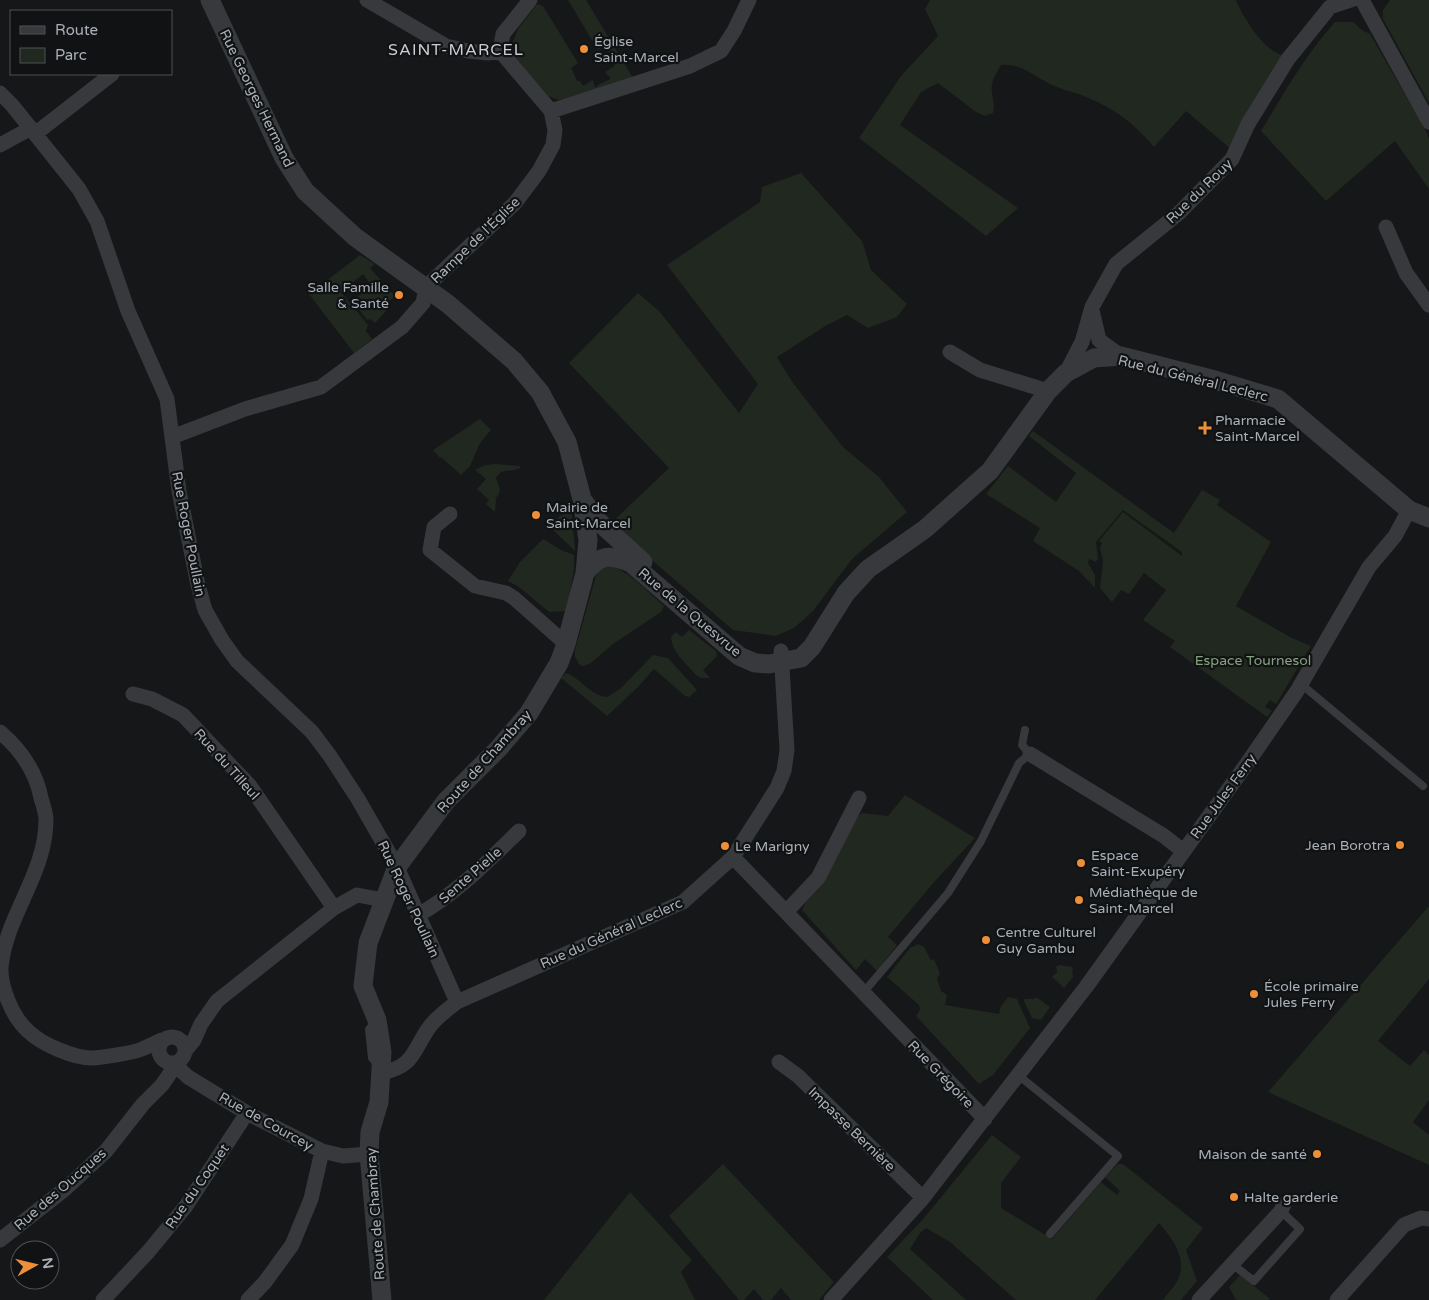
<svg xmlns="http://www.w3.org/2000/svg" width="1429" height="1300" font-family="'Varela Round',sans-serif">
<rect width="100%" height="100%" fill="#161718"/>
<path fill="#212820" d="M568 0H586L633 78 559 100 548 96 514 57 511 46 518 29 537 4 543 6 578 63 570 69H572L577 81H580L583 86 593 80 595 87H597L598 85 610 79V77L608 76 605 72 615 66 612 60 615 59C611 57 606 50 607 45H605L598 50Z
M930 0H1236C1243 17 1263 50 1282 55L1232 150 1186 111 1154 147C1134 123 1115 109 1086 97 1075 92 1062 90 1050 84 1033 76 1021 63 1001 65 996 74 990 82 992 93 993 101 995 105 993 113L985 116 976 112 938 83 921 92 900 125 1018 208 986 236 859 138 901 76 938 36 925 9Z
M1390 0H1429V103L1383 19V10Z
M1335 22H1353L1362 30 1370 34 1425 129 1429 139V189L1395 141 1326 201 1261 131C1284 93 1305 55 1335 22Z
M801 173 862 241 871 270 907 304 897 317 868 328 847 315 827 325 777 357 793 383 843 447 879 477 907 512 852 559 813 611 802 621 794 628 776 636 733 630 610 524 669 468 569 363 638 293 660 312 739 413 758 384 667 265 760 202 762 187Z
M360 255 375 264 370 268 395 296 386 304 388 309 375 323 370 319 367 320 353 301 371 285 363 274 341 292 368 325 366 331 372 339 354 353 309 294Z
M480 419 491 430 480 443 470 466 461 475 441 457 440 458 433 450Z
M1033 431 1174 533 1202 490 1220 500 1217 505 1271 542 1236 606 1290 637 1311 646 1276 704 1270 700 1265 707 1272 711 1267 717 1170 647 1175 641 1143 620 1166 590 1144 573 1129 594 1121 590 1112 602 1100 588 1103 561 1100 548 1102 543 1099 541 1123 512 1182 556V552L1123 510 1096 542 1098 558 1096 562 1089 559 1088 563 1095 575V588L1079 571 1033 541 1040 528 986 494 1008 466 1056 502 1076 473 1029 436Z
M496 464 520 466V468C511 473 502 467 496 478 499 487 503 491 496 498L495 512 486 504 489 500 477 489 486 479 475 470 485 465Z
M571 506 575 551 549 526Z
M543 539 561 550 574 555V569L567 611 549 612 519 587 508 581 520 562Z
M604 565C623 564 650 594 664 606L661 612 613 644 591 663 583 666 579 664 575 657V650L597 572Z
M689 630 716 651 717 656 703 670 710 678H702L697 676C687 664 672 653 671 637L676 632 682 637Z
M653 655 668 658 697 690 689 697 685 696 654 669 637 688 607 716 561 678 566 673C582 679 589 695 607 697L620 689Z
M905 795 975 838 935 881 888 937 897 945 877 971 865 959 856 970 802 910 806 902 821 886 856 818 862 813 888 816Z
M1429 906V979L1378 1041 1410 1066 1424 1050 1429 1055V1100L1413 1122 1429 1135V1165L1268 1092Z
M918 944 924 947 931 960 934 959 940 974 937 978 941 991 947 995 945 1005 999 1014 1001 1006 1008 997 1017 999 1030 1028 993 1075 979 1084 916 1016 920 1010 919 1005 887 977 910 948Z
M1059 965 1072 967 1073 970 1072 972 1073 977 1064 988 1052 977 1057 972 1056 967Z
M1036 997 1050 1007 1041 1020 1032 1018 1024 1001 1025 999H1034Z
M992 1135 1021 1157 1001 1183V1208L1052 1239 1101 1182 1117 1195 1120 1191 1105 1177 1118 1164H1123L1203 1228 1186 1250 1197 1281 1181 1300H1163C1168 1293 1176 1285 1179 1277 1187 1257 1171 1237 1159 1223L1095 1300H1016L950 1242 926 1228 920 1233 910 1249 966 1300H933L887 1257 924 1218Z
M723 1164 834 1282 819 1300H791L781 1288 771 1300H763L754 1289 744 1300H739L669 1216Z
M630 1192 692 1260 681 1272 695 1300H544Z
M1240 1275 1269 1298H1270L1268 1300H1236L1229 1287Z"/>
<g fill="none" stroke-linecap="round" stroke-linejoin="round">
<path stroke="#37393d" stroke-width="8" d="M1301 684 1423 786
M863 993 948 893 981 841 1019 763 1030 754 1022 745 1025 730
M373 1025 369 1029 372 1058 378 1065
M1018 1075 1118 1156 1050 1234
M1232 1264 1254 1281 1300 1229 1281 1211"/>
<path stroke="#37393d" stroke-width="15" d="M367 0 446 46 468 51 488 53 500 51
M1362 0 1429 122
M0 93 12 105 79 189 97 221 128 311 167 399 179 491 198 585 205 610 222 640 237 661 312 732 330 756 358 799 397 867 457 1002
M551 111 690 66 721 51 734 31 749 0
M35 134 112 74
M0 145 31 128
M1386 227 1406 273 1429 305
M1092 310 1099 340 1121 356
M950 352 980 370 1048 391
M1066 373 1082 342 1092 307 1116 264 1179 213 1232 159 1248 124 1288 59 1330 7 1351 0
M172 437 245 409 321 387 402 327 423 303 426 287 515 203 539 171 553 145 555 130 551 111 500 51 503 34 530 0
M450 514 434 527 430 550 475 586 506 593 514 598 566 644
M133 694 152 699 183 715 250 786 334 908
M0 732C20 749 36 772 41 798 43 805 46 813 46 820 46 874 6 915 1 967 0 987 13 1018 28 1031 41 1044 75 1059 94 1058 104 1057 133 1053 142 1049 149 1046 155 1043 162 1040
M1030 754 1164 836 1183 851
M733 857 985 1119
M786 912 818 878 859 798
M418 915C456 894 488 861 519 831
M159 1050a13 13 0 1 1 26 0a13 13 0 1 1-26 0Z
M185 1051 194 1040 201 1024 217 1001 334 908 357 895 384 900
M779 1062 798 1076 923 1198
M173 1063 188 1077 247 1113 322 1151 343 1156 369 1154
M381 1073C413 1067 412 1053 428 1029 435 1018 447 1010 457 1002L683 902 733 857 777 788 784 771 787 750 781 651
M0 1240 65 1189 106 1151 143 1104 162 1085 175 1066
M103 1300 148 1252 186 1206 247 1113
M248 1300 265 1282 292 1245 311 1199 322 1151
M831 1300 923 1198 1086 987 1248 762 1297 691 1369 567 1395 536 1409 510
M1199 1300 1281 1211 1284 1204
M1337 1300 1404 1225 1421 1218 1429 1219"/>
<path stroke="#37393d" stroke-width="19" d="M210 0 284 158 305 191 355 237 448 304 514 361 540 392 567 442 582 499 588 540 585 573 566 644 559 663 529 713 499 748 446 801 397 867 368 943 363 986 377 1020 382 1052 379 1102 370 1132 369 1154 382 1300
M584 502 598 521 643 562
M585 573C600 554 609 554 631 563L739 656 755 663 769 664 801 658 812 647 846 593 868 569 925 529 990 471 1048 391 1066 373 1094 358 1121 356 1215 380 1278 399 1409 510 1429 518"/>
</g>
<g fill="#ed8e39" stroke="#111213" stroke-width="2">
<circle cx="584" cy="49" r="5"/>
<circle cx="399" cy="295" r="5"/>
<path d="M1202.5 420.5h5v5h5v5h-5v5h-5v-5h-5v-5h5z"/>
<circle cx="536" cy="515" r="5"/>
<circle cx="1400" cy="845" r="5"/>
<circle cx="725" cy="846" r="5"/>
<circle cx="1081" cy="863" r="5"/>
<circle cx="1079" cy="900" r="5"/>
<circle cx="986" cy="940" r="5"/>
<circle cx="1254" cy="994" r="5"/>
<circle cx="1317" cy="1154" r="5"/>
<circle cx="1234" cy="1197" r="5"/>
</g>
<g text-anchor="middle" stroke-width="4.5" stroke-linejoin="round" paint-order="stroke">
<g font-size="14" fill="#a9b0b8" stroke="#111213" text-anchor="start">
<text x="594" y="46">Église<tspan x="594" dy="16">Saint-Marcel</tspan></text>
<text x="389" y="292" text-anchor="end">Salle Famille<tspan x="389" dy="16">&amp; Santé</tspan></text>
<text x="1215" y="425">Pharmacie<tspan x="1215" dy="16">Saint-Marcel</tspan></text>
<text x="546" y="512">Mairie de<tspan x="546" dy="16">Saint-Marcel</tspan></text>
<text x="1390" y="850" text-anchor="end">Jean Borotra</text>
<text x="735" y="851">Le Marigny</text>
<text x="1091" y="860">Espace<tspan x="1091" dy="16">Saint-Exupéry</tspan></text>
<text x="1089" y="897">Médiathèque de<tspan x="1089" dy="16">Saint-Marcel</tspan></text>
<text x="996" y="937">Centre Culturel<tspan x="996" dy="16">Guy Gambu</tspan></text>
<text x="1264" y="991">École primaire<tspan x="1264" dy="16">Jules Ferry</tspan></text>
<text x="1307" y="1159" text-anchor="end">Maison de santé</text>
<text x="1244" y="1202">Halte garderie</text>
</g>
<g font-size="14" fill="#a9b0b8" stroke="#111213">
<text transform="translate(257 98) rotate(64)" y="5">Rue Georges Hermand</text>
<text transform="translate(1199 191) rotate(-44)" y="5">Rue du Rouy</text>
<text transform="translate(475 240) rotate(-44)" y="5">Rampe de l'Église</text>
<text transform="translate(1193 378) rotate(14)" y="5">Rue du Général Leclerc</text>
<text transform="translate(189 534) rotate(79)" y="5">Rue Roger Poullain</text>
<text transform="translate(690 612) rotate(40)" y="5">Rue de la Quesvrue</text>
<text transform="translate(484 761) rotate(-48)" y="5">Route de Chambray</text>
<text transform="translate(227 764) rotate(48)" y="5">Rue du Tilleul</text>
<text transform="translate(1223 796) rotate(-54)" y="5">Rue Jules Ferry</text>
<text transform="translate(470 875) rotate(-41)" y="5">Sente Pielle</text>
<text transform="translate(409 899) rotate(65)" y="5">Rue Roger Poullain</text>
<text transform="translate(611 933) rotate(-24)" y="5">Rue du Général Leclerc</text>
<text transform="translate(941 1074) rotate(46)" y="5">Rue Grégoire</text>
<text transform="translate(266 1121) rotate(29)" y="5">Rue de Courcey</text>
<text transform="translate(852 1129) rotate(44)" y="5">Impasse Bernière</text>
<text transform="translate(197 1186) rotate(-55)" y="5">Rue du Coquet</text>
<text transform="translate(60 1189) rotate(-41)" y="5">Rue des Oucques</text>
<text transform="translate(375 1214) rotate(-94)" y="5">Route de Chambray</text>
</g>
<g font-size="14" fill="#85a280" stroke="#111213">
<text x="1253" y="665">Espace Tournesol</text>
</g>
<g font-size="16" letter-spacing="1" fill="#caced4" stroke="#111213">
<text x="456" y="55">SAINT-MARCEL</text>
</g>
</g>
<rect x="10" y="10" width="162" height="65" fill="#111213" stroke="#4e5155"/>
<rect x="20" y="26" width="25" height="8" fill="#37393d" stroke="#4e5155"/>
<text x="55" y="35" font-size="15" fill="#a9b0b8">Route</text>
<rect x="20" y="48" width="25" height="15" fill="#212820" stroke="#4e5155"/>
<text x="55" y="60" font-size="15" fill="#a9b0b8">Parc</text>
<g transform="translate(35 1265) rotate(82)"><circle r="24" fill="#111213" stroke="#4e5155"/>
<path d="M0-4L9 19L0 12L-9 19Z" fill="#ed8e39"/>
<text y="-8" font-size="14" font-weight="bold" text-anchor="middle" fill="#a9b0b8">N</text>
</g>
</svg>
